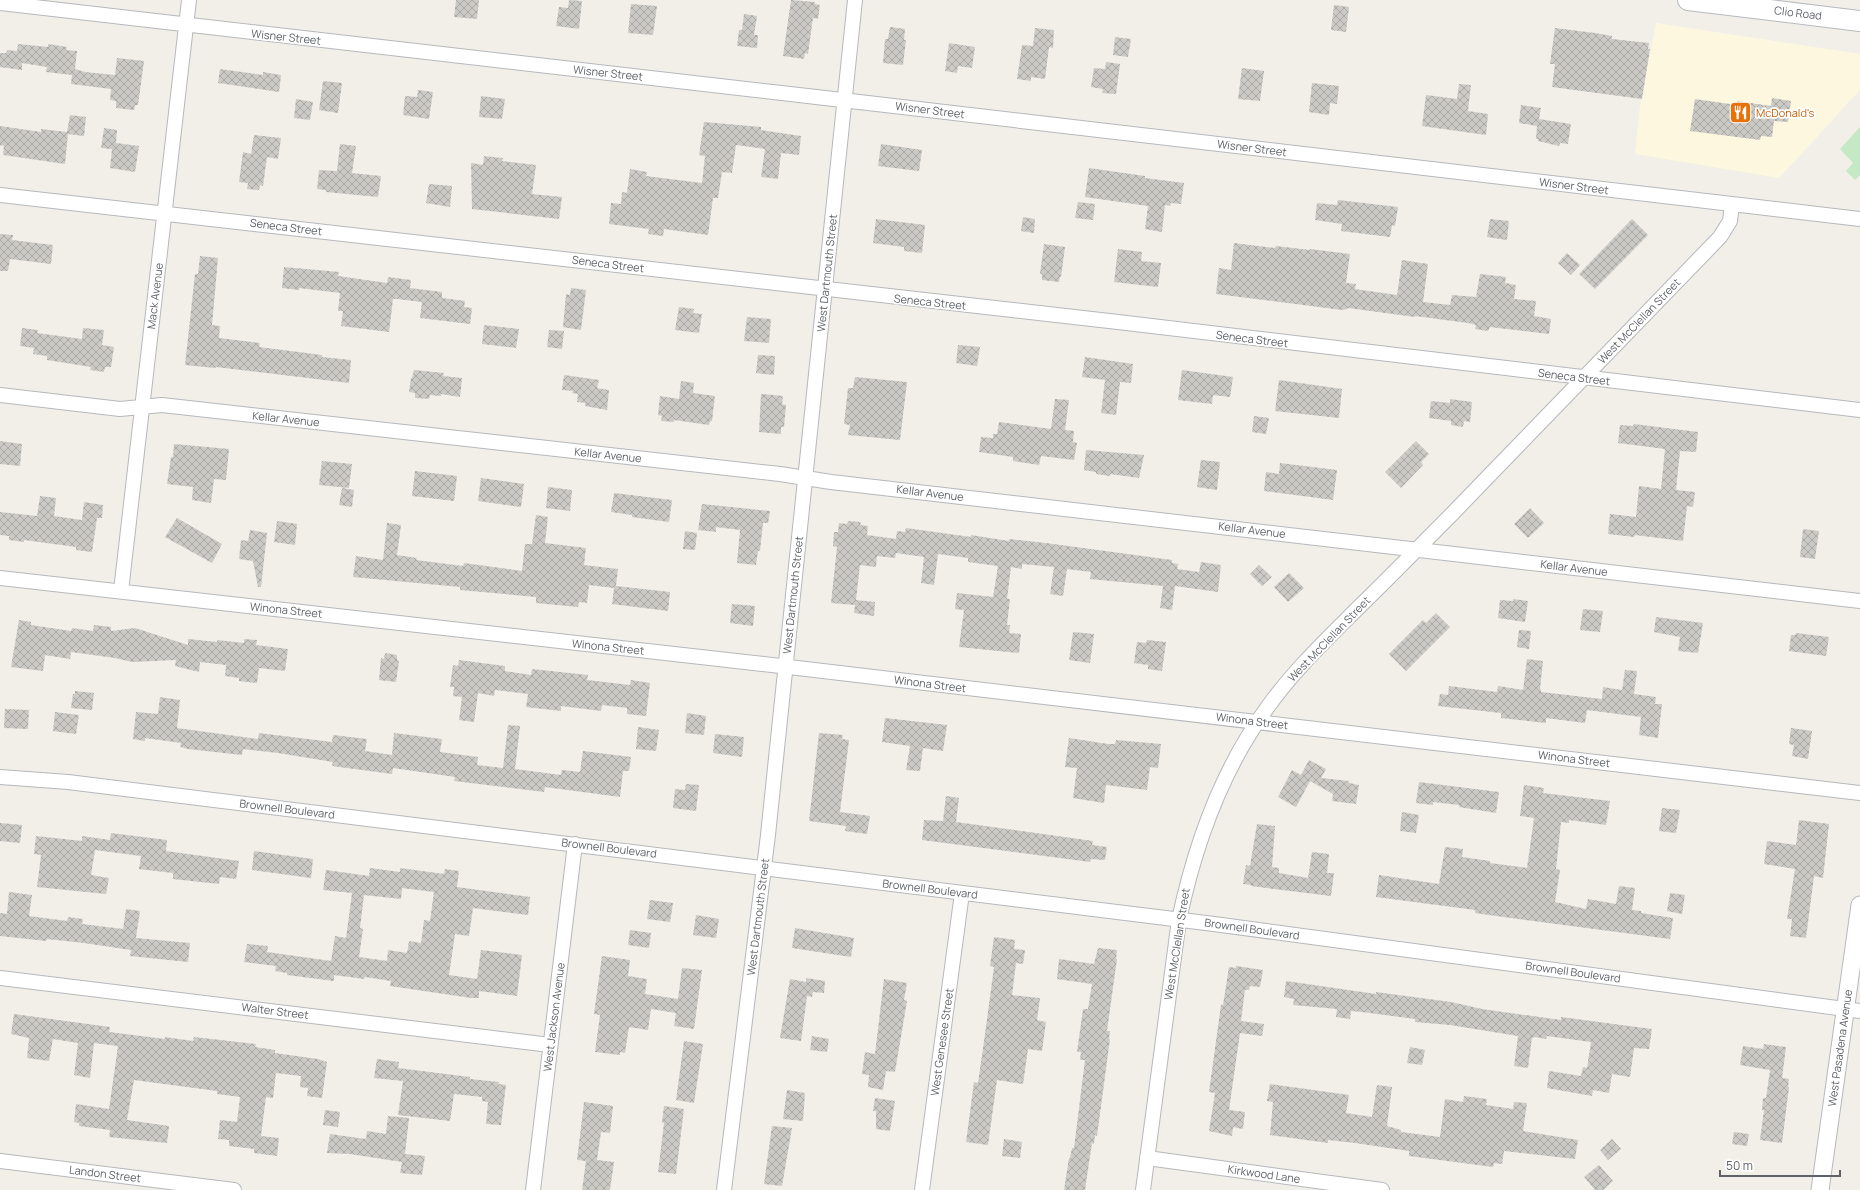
<svg xmlns="http://www.w3.org/2000/svg" width="1860" height="1190" font-family="Manrope,sans-serif">
<defs>
<pattern id="building-cross-hatch" width="8" height="8" patternUnits="userSpaceOnUse"><rect width="8" height="8" fill="#cccac5"/><path d="M0 0l8 8M0 8l8-8" fill="none" stroke="#a9a8a4"/></pattern>
</defs>
<rect width="100%" height="100%" fill="#f1efe8"/>
<path fill="#fef7e0" d="M1656 23 1860 54V90L1779 178 1635 154 1640 106Z"/>
<path fill="#c5e8c5" d="M1860 127V175L1855 180 1846 171 1853 163 1840 149Z"/>
<path fill="url(#building-cross-hatch)" fill-rule="evenodd" d="M456 0H479L477 19 454 17Z
M569 0 582 1 579 29 556 26 559 7 568 8Z
M791 0 815 2V4L820 5 818 19 813 18 808 54 805 53 804 59 783 56Z
M631 4 657 6 653 35 628 33Z
M1334 5 1349 7 1346 32 1331 30Z
M744 14 757 16 754 35H758L757 48 737 46 739 30H742Z
M890 27 905 29 904 40H906L903 65 883 63 885 39H888Z
M1035 28 1054 30 1053 48 1049 47 1045 79 1031 77V81L1017 79 1022 45 1033 46Z
M1555 28 1595 33 1612 36V39L1649 43 1648 49H1650L1642 99 1552 87 1555 64H1550Z
M1115 37 1131 39 1128 57 1113 55Z
M949 43 975 47 972 68 958 66 957 73 945 71Z
M18 44 48 47V44L67 47 66 50 77 51 75 69 85 72 115 75 117 58 144 61 138 105H135L134 110 116 108V101L110 100 111 89 71 84 72 75 46 72 47 67 22 63V70L0 67V53H6L7 50 17 51Z
M1106 62 1120 64 1116 94 1102 93 1103 89 1091 87 1094 68 1105 69Z
M1242 68 1264 71 1260 101 1238 99Z
M220 69 263 75V72L281 75 279 92 218 83Z
M323 81 342 83 338 113 319 110Z
M1312 83 1339 86 1337 104 1330 103 1329 115 1309 112Z
M1459 84 1471 85 1468 111 1488 114 1486 135 1422 126 1426 95 1457 99Z
M418 90 433 92 429 119 403 115 405 96 417 97Z
M481 96 505 99 502 119 479 117Z
M1772 98 1791 101 1788 122 1774 121 1772 137 1761 136 1760 140 1690 131 1695 99 1737 105V101L1771 106Z
M296 99 313 102 310 120 294 118Z
M1521 105 1541 108 1539 119 1571 124 1568 144 1560 143 1559 146 1538 141V139H1536L1537 126 1519 123Z
M70 115 86 117 84 136 68 134 65 164 3 155 4 146 0 145V126L41 132V129L67 132Z
M704 122 761 127V130L801 136 799 155 781 153 778 179 761 177 765 149 736 145 732 173 722 172 718 198H713L708 235 664 229 663 236 648 234 649 229 609 224 611 203 621 204 622 192 627 193 630 169 647 172 646 176 702 183 705 156 699 155Z
M104 128 117 130 116 143 139 146 135 172 110 168 112 149 101 148Z
M254 135 281 138 278 159 267 157 263 186 260 185 259 190 247 189 248 183 239 182 243 152 251 154Z
M340 144 356 146 352 173 381 176 378 197 326 192V190L317 189 319 170 337 171Z
M881 144 922 150 919 171 878 166Z
M484 156 503 158 502 161 536 165 532 194 562 197 559 219 472 209 471 163 483 165Z
M1089 168 1145 176V178L1184 183 1181 204 1171 203 1170 206 1165 205 1162 232 1145 229 1148 206 1085 197Z
M429 184 452 186 450 207 426 203Z
M1338 200 1398 207 1395 226 1392 225 1390 237 1341 231 1342 224 1315 220 1317 203 1337 205Z
M1078 202 1095 204 1093 220 1075 218Z
M1023 217 1035 219 1034 233 1021 231Z
M876 219 925 225 922 253 904 251V247L873 243Z
M1490 219 1509 221 1507 240 1487 237Z
M1632 219 1648 235 1595 289 1579 274Z
M0 234 13 235 12 240 53 245 51 264 10 259 8 271H0Z
M1234 243 1275 248 1276 246 1310 250V249L1350 254 1346 283 1356 284 1355 289 1397 295 1402 260 1428 264 1423 302 1450 305 1452 295 1476 297 1480 274 1506 277 1505 283 1516 285 1514 299 1536 301 1534 316 1551 319 1549 334 1490 327 1488 331 1475 329 1476 325 1468 323 1415 316V317L1348 308 1347 309 1342 310 1216 294 1219 268 1231 270Z
M1044 244 1065 247 1061 277 1060 276 1059 282 1042 280V274H1040Z
M1118 249 1142 252 1141 261 1161 263 1158 287 1114 282Z
M1567 253 1580 265 1571 275 1558 263Z
M200 256 218 258 212 325 220 326 219 338 260 343 259 347 322 355V357L351 360 349 383 216 367 215 368 185 365 195 274H198Z
M284 267 339 272 338 276 387 283 388 277 411 280 410 288 442 292V298L465 301 464 307 472 308 470 324 420 318 422 302 397 299H393L389 332 341 326 343 311H338L340 293 299 288V290L282 288Z
M571 288 586 290 581 330 563 327 566 294 570 295Z
M679 307 694 309 693 313 702 314 699 333 675 330Z
M747 317 771 319 769 343 744 341Z
M484 325 519 329 516 348 482 344Z
M22 328 38 330 37 333 82 339 83 328 104 330 102 345 114 347 111 367H105L104 372 90 370 91 367 47 360V356L33 354 34 348 20 346Z
M549 330 564 331 562 349 547 347Z
M958 345 980 347 977 366 956 363Z
M758 355 775 356 774 375 756 373Z
M1085 357 1133 364 1131 383 1120 382 1116 415 1101 413 1105 380 1082 377Z
M414 370 444 373 443 376 462 378 460 397 441 394V396L430 395 429 399 415 398V393L409 392 411 378H412Z
M1182 370 1233 377 1230 397 1213 395 1212 404 1178 400Z
M564 375 599 380 597 388 609 390 607 410 585 406V403L577 402 578 394 572 393 573 391 562 390Z
M855 377 907 382 900 440 848 435 850 425 844 424 848 388H853Z
M1279 380 1342 389 1339 418 1275 411Z
M681 381 694 383 693 393 715 396 712 421H710L709 425 674 420V422L661 421 662 416 658 415 660 396 679 399Z
M761 394 783 396 782 404 786 405 784 427H781V434L759 432Z
M1055 399 1069 400 1065 430 1074 431 1073 442 1077 443 1074 460 1041 456 1039 465 1013 461V457L979 452 981 437 993 438V434H997L999 422 1051 429Z
M1450 399 1472 402 1470 422 1464 421 1463 427 1451 425V421L1429 418 1431 401 1450 403Z
M1254 416 1269 418 1266 434 1252 432Z
M1634 424 1698 432 1696 452 1680 451 1676 490 1695 492 1693 507 1687 506 1683 541 1635 535 1634 537 1608 534 1610 514 1636 517 1639 486 1661 489 1665 449 1618 443 1620 425 1633 426Z
M0 441 22 444 20 466 0 464Z
M1416 441 1429 454 1421 462 1423 465 1401 488 1385 472Z
M174 444 229 449 226 480 214 479 211 503 192 500 193 487 167 484 171 457H173Z
M1086 450 1144 455 1139 478 1110 474V476L1096 474V472L1084 470Z
M1201 460 1220 462 1217 490 1197 487Z
M322 461 352 464 349 488 319 485Z
M1280 463 1337 470 1333 500 1264 491 1266 472 1279 474Z
M415 471 457 476 454 501 412 496Z
M481 478 524 484 521 507 478 501Z
M548 487 572 490 570 511 546 508Z
M342 488 354 490 352 507 339 505Z
M614 493 672 500 669 522 632 517V515L611 512Z
M40 496 56 498 54 516 82 520 84 502 103 505 102 518H97L92 552 76 550V547L24 540V542L9 540V536L0 535V512L37 516Z
M702 504 770 511 768 523H763L760 551H758L756 565 737 563 740 530 716 527V532L698 530Z
M1530 508 1544 523 1528 538 1514 524Z
M536 515 548 517 545 543 586 548 584 565 618 569 616 586 670 592 668 611 612 604 614 588 589 585 587 603 579 602 578 607 536 603V597L460 590V587L353 577 356 556 383 560 387 523 401 525 397 555 417 558 416 560 463 566 464 563 522 571 525 544H532Z
M177 518 222 544 212 563 165 537Z
M277 521 297 524 295 545 274 542Z
M848 521 861 522 860 525 868 526 867 535 896 539 897 531 905 532 906 528 971 537V535L1009 541V539L1046 543 1172 560V563L1178 564 1177 569 1199 572 1201 562 1221 565 1218 592 1175 586 1172 610 1160 608 1163 586 1090 579 1091 572 1067 569 1063 596 1050 594 1054 567 1022 564V569L1011 567 1007 599H1010L1007 625H1010L1009 633 1021 634 1019 653 959 647 964 610 955 609 957 593 993 597 998 566 968 562V558L938 554 934 585 921 583 924 557 896 553 895 558 877 556 876 567 860 565 856 600 875 602 874 616 854 613 855 605 831 603 837 547 833 546 834 532H838L839 523 847 524Z
M1803 529 1819 531 1815 559 1800 557Z
M250 530 267 533 261 587H258L253 561 239 559 241 540 248 541Z
M685 531 697 533 695 550 683 549Z
M1259 565 1272 577 1262 586 1250 574Z
M1289 573 1304 588 1288 602 1274 587Z
M1513 599 1528 601 1525 622 1498 618 1500 600 1513 601Z
M732 604 755 606 753 626 730 623Z
M1583 609 1603 611 1600 632 1580 630Z
M1436 613 1450 627 1406 671 1389 654 1423 620 1426 623Z
M1656 617 1703 623 1698 653 1678 651 1680 637 1654 632Z
M19 620 31 622V625L71 631 72 628 93 631 94 625 111 627V631L135 628 188 645V639L217 642V640L244 643V639L257 640 256 645 288 649 285 671 259 668 257 683 239 681V678L225 676 226 665 200 662 199 672 175 666 176 660 132 662 115 658 71 652 70 659 45 655 43 671 11 667Z
M1519 630 1531 631 1529 649 1517 647Z
M1073 632 1094 634 1090 663 1069 660Z
M1796 633 1829 637 1826 656 1789 651 1791 635H1795Z
M1147 640 1166 642 1162 671 1148 669V665L1134 663 1137 642 1146 643Z
M385 653 397 655V660L399 661 396 682 379 680 381 658 384 659Z
M1527 659 1543 661 1540 689H1541V692L1602 699 1603 687 1622 690 1625 670 1637 671 1634 694 1656 697 1655 704H1662L1658 738 1639 735 1641 717 1587 710 1585 723 1546 718V723L1501 718V713L1438 706 1440 694 1448 695 1449 686 1497 692 1498 686 1523 690Z
M459 660 505 666V671L531 675 532 669 588 675 587 680 630 685 631 680 650 683 646 716 627 714V708L602 705 601 711 561 706V711L526 707 528 694 495 690 494 696 478 693 474 722 459 720 462 697 453 696 454 687H450L453 665 458 666Z
M75 691 94 693 92 710 71 708 73 694H75Z
M160 697 180 700 177 728 258 739 259 733 332 742 333 735 367 739 365 751 392 755 394 733 442 739 440 752 478 757 477 765 503 768 508 725 520 726 515 769 561 775 562 770 580 772 583 751 631 757 629 771H623L620 797 545 787 544 792 454 781 455 777 393 768 392 774 332 766 333 762 278 753 243 749 242 755 188 749 180 747 181 743 145 738V741L133 739 136 712 158 714Z
M5 709 29 710 28 729 4 728Z
M55 712 79 715 76 734 53 731Z
M687 713 706 716 704 735 685 733Z
M885 718 947 725 943 751 923 748 920 771 906 770 910 746 882 742Z
M638 727 659 730 656 751 636 749Z
M1791 728 1812 731 1808 759 1792 756 1794 745 1789 744Z
M819 733 843 735 842 739 849 740 840 812 870 816 867 834 845 831 846 826 809 821Z
M715 734 744 737 742 757 713 753Z
M1069 738 1108 744H1115L1116 740 1161 744 1158 768 1150 767 1147 790 1106 785 1104 803 1073 798 1077 768 1065 767Z
M1309 760 1326 769 1321 778 1349 781V783L1359 785 1356 804 1332 801 1333 794 1310 781 1296 807 1278 797 1292 770 1301 775Z
M1419 782 1499 792 1496 813 1459 807V805L1433 802V805L1416 803Z
M686 784 699 785 696 811 673 808 675 789 685 790Z
M1524 785 1544 788 1543 793 1610 801 1606 825 1569 820V823L1561 822 1556 869 1560 870 1555 902 1586 909 1588 899 1616 904 1619 886 1635 888 1632 910 1641 911V913L1673 918 1670 939 1489 915 1475 913V910L1376 897 1379 875 1439 884 1445 847 1463 849 1462 857 1490 861V863L1527 868 1534 818 1520 816Z
M946 796 959 798 956 822 1093 841 1092 845 1107 847 1105 860 1091 859 1090 862 922 840 924 820 943 821Z
M1662 808 1680 810 1676 833 1659 831Z
M1402 812 1419 815 1416 833 1400 831Z
M1799 820 1829 824 1823 878 1814 876 1806 938 1790 936 1792 919H1787L1795 869 1764 864 1767 841 1796 845Z
M0 823 22 825 20 843 0 841Z
M1257 824 1275 826 1272 867 1279 868V873L1308 878 1312 852 1329 854 1327 873H1334L1331 896 1251 886V885L1243 884 1246 865 1250 866Z
M111 833 167 840 166 851 239 861 236 879 220 877 219 884 173 879V873L139 869 141 856 95 850 91 875 109 878 106 894 37 887 41 855 34 854 36 836 82 841V836L110 840Z
M254 851 313 859 311 878 252 870Z
M370 868 400 872V868L444 874 445 869 459 871 457 887 530 897 528 915 473 908 469 936 455 934 449 975 477 979 481 950 522 955 517 996 479 991V998H471L390 986 391 981 365 977 364 979 334 975V981L287 975V973L275 971 276 966 244 962 247 944 268 946 267 952 331 961 335 936 346 938 352 893 323 890 326 870 369 876ZM402 888 434 892 430 921 424 920 421 943 409 941 407 953 388 950 387 961 359 957 363 929 360 928 364 895 401 899Z
M9 892 32 895 29 916 67 921 68 917 83 919 82 924 123 929 126 909 140 911 136 938 190 943 188 962 130 956 131 950 84 943 47 939 46 941 0 936V913L7 914Z
M1670 893 1685 895 1682 914 1667 911Z
M650 900 673 903 670 922 647 919Z
M696 915 719 919 716 938 693 935Z
M795 928 854 938 851 957 792 948Z
M630 930 651 933 649 948 628 945Z
M994 937 1015 940 1014 949 1025 950 1023 964 1016 963 1012 995 1040 998 1037 1020 1046 1022 1042 1051 1028 1049 1023 1084 997 1080 988 1145 966 1142 974 1082 978 1083 985 1034 994 967 990 966Z
M1098 948 1117 950 1116 959H1117L1107 1031H1110L1109 1039H1110L1097 1136 1095 1135 1094 1144 1092 1143 1085 1190H1064L1069 1158H1070L1072 1148H1074L1085 1060H1080L1081 1052H1077L1083 1009H1088L1092 984 1057 979 1059 959 1094 964Z
M602 956 630 960 628 976 647 979 645 994 678 999 682 968 702 970 694 1029 674 1026 676 1013 651 1009 648 1030 629 1027 625 1053 620 1052V1055L595 1052 600 1015 594 1014Z
M1236 966 1263 970 1260 987 1250 986 1249 990H1245L1241 1021 1264 1024 1262 1036 1240 1033 1229 1110 1245 1112 1243 1129 1233 1127 1232 1136 1209 1131 1215 1093 1209 1092 1221 1005H1223L1229 967 1236 968Z
M806 978 825 981 824 993 813 992 812 997 807 996 801 1041 780 1038 790 979 806 982Z
M884 979 907 983 904 1000 907 1001 895 1072 886 1071 883 1090 868 1087 869 1075 862 1074 865 1052 875 1054Z
M1286 981 1376 994V992L1451 1002 1482 1009 1561 1020V1017L1652 1029 1649 1049 1634 1048 1630 1077 1612 1074 1609 1093 1593 1090 1592 1096 1547 1088 1549 1071 1581 1076 1583 1067 1587 1068 1591 1042 1547 1036 1546 1039 1535 1037 1532 1038 1528 1068 1514 1066 1518 1036 1450 1025 1415 1022V1019L1362 1012 1351 1011 1350 1019 1336 1017 1337 1009 1293 1005 1294 999 1284 997Z
M14 1014 110 1027 109 1032 165 1039V1037L193 1041 194 1037 256 1044 255 1047 275 1050V1053L318 1059 327 1062 322 1098 307 1096 308 1088 300 1087 301 1076 276 1073 273 1098 266 1097 261 1136 279 1138 277 1156 254 1153V1149L229 1146V1140L218 1139 220 1120 237 1122 240 1097 217 1094V1091L134 1080 127 1120 169 1126 167 1143 109 1137 110 1130 79 1126V1123L74 1122 76 1104 109 1109 118 1046 94 1043 90 1078 74 1075 78 1043 53 1039 49 1061 27 1058 29 1038 11 1034Z
M812 1036 829 1039 827 1052 810 1050Z
M684 1041 703 1044 694 1103 676 1100Z
M1764 1044 1786 1047 1782 1078 1789 1079 1788 1087H1789L1782 1143 1760 1140 1764 1110H1762L1763 1098H1766L1770 1070 1740 1065 1743 1046 1763 1049Z
M1410 1047 1425 1050 1422 1065 1407 1063Z
M377 1059 399 1062 398 1068 470 1077V1079L499 1082 498 1084 506 1085 501 1125 486 1124 488 1102 482 1101V1097L454 1094 450 1121 398 1115 403 1081 374 1078Z
M1270 1084 1349 1095 1346 1113 1372 1117 1377 1085 1392 1087 1387 1126 1401 1130V1132L1440 1137 1445 1099 1463 1102 1464 1096 1487 1099 1486 1105 1513 1109 1514 1102 1527 1103 1523 1131 1578 1140 1575 1159 1504 1151 1502 1164 1494 1163 1493 1167 1409 1156V1151L1355 1143 1328 1140V1143L1270 1135 1273 1102 1267 1101Z
M787 1090 805 1093 803 1121 783 1119Z
M875 1098 895 1101 890 1131 876 1129V1111H873Z
M584 1102 613 1106 610 1133 601 1132 597 1160 614 1162 610 1190H582L586 1161 577 1160Z
M664 1106 684 1109 676 1174 658 1172 664 1123 662 1122Z
M325 1110 340 1112 338 1127 323 1125Z
M388 1116 409 1118 405 1154 425 1156 422 1175 400 1173 402 1162 350 1154 327 1153 330 1134 366 1139 367 1131 386 1134Z
M772 1126 792 1128 782 1186 764 1184Z
M1734 1132 1749 1134 1747 1146 1732 1144Z
M1004 1139 1022 1142 1020 1158 1002 1156Z
M1612 1139 1621 1149 1608 1160 1600 1150Z
M1599 1165 1613 1181 1603 1190H1595L1584 1177Z"/>
<g fill="none" stroke-linecap="round" stroke-linejoin="round">
<defs>
<path id="minor" d="M0 3 825 98 1860 219
M0 195 1118 322 1860 410
M0 395 120 409 162 405 780 474 831 482 1860 601
M0 578 772 665 1860 793
M121 591 189 0
M0 777 68 782 1214 924 1860 1011
M0 978 550 1045
M1147 1158 1382 1190
M0 1161 234 1190
M533 1190 575 844
M724 1190 768 835 855 0
M922 1190 962 893
M1143 1190 1179 920C1195 844 1221 771 1267 708 1294 670 1327 639 1360 606 1391 576 1421 545 1451 515 1540 422 1631 330 1720 237L1730 221 1732 204"/>
<path id="tertiary" d="M1820 1190 1860 905"/>
<path id="secondary" d="M1688 0 1860 21"/>
</defs>
<use href="#minor" stroke="#b5b8bc" stroke-width="16"/>
<use href="#tertiary" stroke="#b5b8bc" stroke-width="19"/>
<use href="#secondary" stroke="#b6babf" stroke-width="22"/>
<use href="#minor" stroke="#fff" stroke-width="14"/>
<use href="#tertiary" stroke="#fff" stroke-width="17"/>
<use href="#secondary" stroke="#fff" stroke-width="20"/>
</g>
<defs>
<symbol id="restaurant-square" viewBox="-11 -11 22 22"><rect x="-9" y="-9" width="18" height="18" rx="4" fill="#e8710a" stroke="#fff"/><path d="M-5-6h1v4h1v-4h1v4h1v-4h1v5L-1.5 .5V6h-2V.5L-5-1ZM5-6V6H3V1.5H1.5Q1.5-4 5-6Z" fill="#fff"/></symbol>
</defs>
<g fill-rule="evenodd">
<use href="#restaurant-square" x="1728" y="100" width="25" height="25"/>
</g>
<g text-anchor="middle" stroke-width="3.5" stroke-linejoin="round" paint-order="stroke">
<g font-size="11" fill="#5f6368" stroke="#fff">
<text transform="translate(1798 13) rotate(7)" y="4">Clio Road</text>
<text transform="translate(286 37) rotate(6)" y="4">Wisner Street</text>
<text transform="translate(608 73) rotate(6)" y="4">Wisner Street</text>
<text transform="translate(930 110) rotate(7)" y="4">Wisner Street</text>
<text transform="translate(1252 148) rotate(7)" y="4">Wisner Street</text>
<text transform="translate(1574 186) rotate(7)" y="4">Wisner Street</text>
<text transform="translate(286 227) rotate(7)" y="4">Seneca Street</text>
<text transform="translate(608 264) rotate(7)" y="4">Seneca Street</text>
<text transform="translate(827 273) rotate(-84)" y="4">West Dartmouth Street</text>
<text transform="translate(155 296) rotate(-83)" y="4">Mack Avenue</text>
<text transform="translate(930 302) rotate(6)" y="4">Seneca Street</text>
<text transform="translate(1639 321) rotate(-46)" y="4">West McClellan Street</text>
<text transform="translate(1252 339) rotate(7)" y="4">Seneca Street</text>
<text transform="translate(1574 377) rotate(7)" y="4">Seneca Street</text>
<text transform="translate(286 419) rotate(6)" y="4">Kellar Avenue</text>
<text transform="translate(608 455) rotate(6)" y="4">Kellar Avenue</text>
<text transform="translate(930 493) rotate(7)" y="4">Kellar Avenue</text>
<text transform="translate(1252 530) rotate(7)" y="4">Kellar Avenue</text>
<text transform="translate(1574 568) rotate(7)" y="4">Kellar Avenue</text>
<text transform="translate(793 595) rotate(-84)" y="4">West Dartmouth Street</text>
<text transform="translate(286 610) rotate(6)" y="4">Winona Street</text>
<text transform="translate(1329 639) rotate(-46)" y="4">West McClellan Street</text>
<text transform="translate(608 647) rotate(6)" y="4">Winona Street</text>
<text transform="translate(930 684) rotate(7)" y="4">Winona Street</text>
<text transform="translate(1252 721) rotate(7)" y="4">Winona Street</text>
<text transform="translate(1574 759) rotate(7)" y="4">Winona Street</text>
<text transform="translate(287 809) rotate(7)" y="4">Brownell Boulevard</text>
<text transform="translate(609 848) rotate(7)" y="4">Brownell Boulevard</text>
<text transform="translate(930 889) rotate(7)" y="4">Brownell Boulevard</text>
<text transform="translate(758 917) rotate(-83)" y="4">West Dartmouth Street</text>
<text transform="translate(1252 929) rotate(8)" y="4">Brownell Boulevard</text>
<text transform="translate(1177 944) rotate(-81)" y="4">West McClellan Street</text>
<text transform="translate(1573 972) rotate(8)" y="4">Brownell Boulevard</text>
<text transform="translate(275 1011) rotate(7)" y="4">Walter Street</text>
<text transform="translate(554 1017) rotate(-83)" y="4">West Jackson Avenue</text>
<text transform="translate(942 1042) rotate(-82)" y="4">West Genesee Street</text>
<text transform="translate(1840 1048) rotate(-82)" y="4">West Pasadena Avenue</text>
<text transform="translate(105 1174) rotate(7)" y="4">Landon Street</text>
<text transform="translate(1264 1174) rotate(8)" y="4">Kirkwood Lane</text>
</g>
<g font-size="11" fill="#c56008" stroke="#fff" text-anchor="start">
<text x="1756" y="117">McDonald's</text>
</g>
</g>
<path d="M1720 1170v6h120v-6" fill="none" stroke="#5f6368" stroke-width="2"/>
<text x="1726" y="1170" font-size="12" fill="#5f6368" stroke="#ffffff" stroke-width="3" paint-order="stroke">50 m</text>
</svg>
